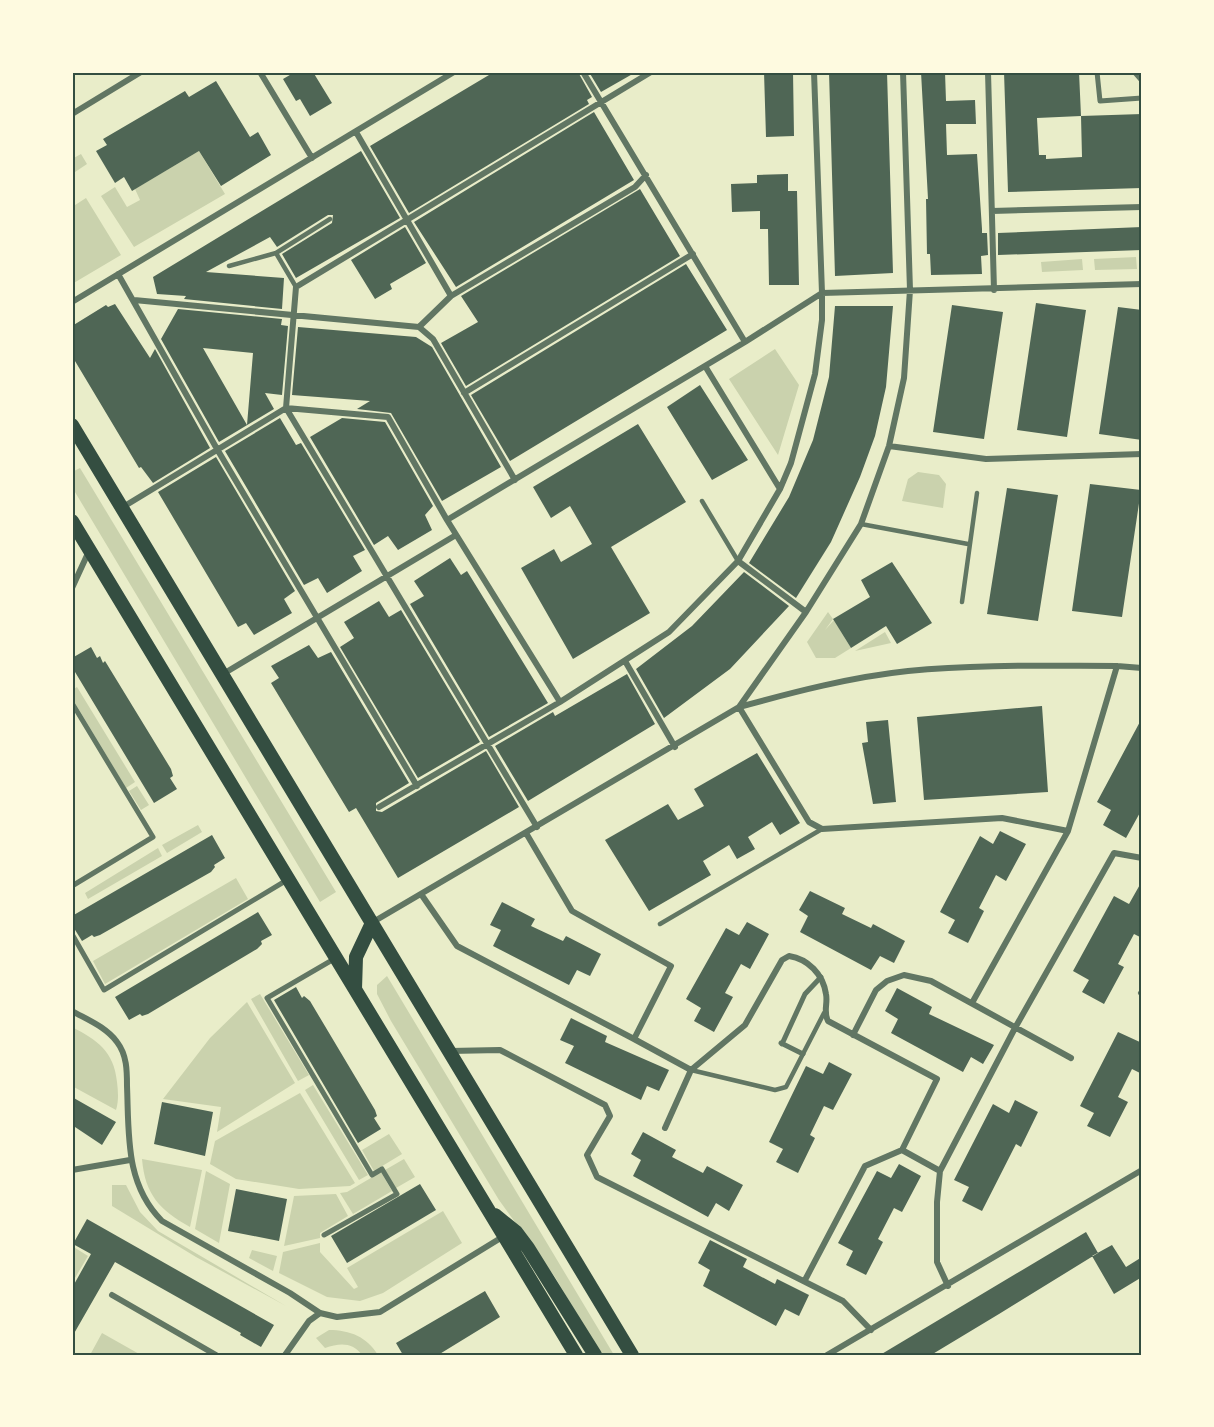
<svg xmlns="http://www.w3.org/2000/svg" width="1214" height="1427" font-family="Quicksand,sans-serif">
<rect width="100%" height="100%" fill="#e9edc9"/>
<path fill="#cad2ad" d="M199 151 225 194 134 247 101 196 115 187 127 207 140 200 135 189Z
M81 154 87 164 72 174V159Z
M86 198 121 255 72 284V207Z
M1136 257 1137 269 1095 270 1094 259Z
M1082 259 1083 270 1042 272 1041 262Z
M775 349 799 385 778 455 729 379Z
M80 468 336 892 320 902 72 487V472Z
M918 472 939 475 946 484 943 508 902 501 908 479Z
M828 612 833 619 825 630 834 620 851 648 835 658H816L807 642Z
M885 632 891 643 855 651Z
M77 687 135 782 126 788 72 698V690Z
M137 786 149 805 141 810 129 791Z
M198 825 202 832 167 853 162 845Z
M158 848 162 856 88 899 85 893Z
M236 878 248 899 105 984 93 961Z
M387 976 614 1355H601L555 1277 499 1200 391 1021 377 994V985Z
M260 994 309 1075 298 1081 251 999Z
M247 1002 295 1083 217 1132 221 1107 163 1099 210 1038Z
M72 1027C97 1040 114 1051 117 1082 118 1091 119 1100 116 1110L72 1086Z
M313 1085 368 1175 359 1180 305 1090Z
M300 1093 355 1183 350 1186 299 1189 236 1179 210 1164 215 1141Z
M389 1134 402 1154 374 1171 362 1150Z
M142 1159 202 1170 190 1227C160 1210 145 1195 142 1159Z
M404 1159 415 1177 396 1188 385 1170Z
M206 1171 230 1184 219 1243 195 1229Z
M381 1172 392 1191 353 1214 340 1193 347 1192Z
M112 1185H126L140 1212 158 1231 286 1306 196 1257 112 1206Z
M336 1194 348 1216 320 1233V1238L284 1246 294 1196Z
M443 1211 462 1243 383 1293 360 1301 327 1297 279 1273 283 1252 320 1243V1252L354 1289 358 1287 347 1268Z
M72 1246 88 1256 72 1283Z
M252 1250 277 1256 273 1271 249 1258Z
M329 1330C350 1330 367 1337 378 1355H362C352 1342 340 1343 325 1348L316 1338Z
M102 1333 141 1355H90Z"/>
<path fill="#4f6655" fill-rule="evenodd" d="M295 72H313L332 103 310 116 300 99 296 101 283 79Z
M494 72H578L592 97 587 100 589 104 409 213 370 146Z
M589 72H636L601 92Z
M764 72H793L794 136 766 137Z
M829 72H887L893 273 835 276Z
M921 72H945L946 101 975 100 976 124H946L947 155 977 154 982 229V233H987L988 255 981 256 982 274 931 275 930 254H927L926 199H928Z
M1004 72H1079L1081 116 1142 114V188L1008 192ZM1081 116 1082 157 1046 159V155H1039L1037 118Z
M216 81 250 137 258 132 271 155 221 186 199 151 132 191 124 177 115 183 96 151 107 145 103 139 185 91 189 97Z
M594 112 634 180 456 287 414 222Z
M361 151 400 218 296 278 282 254 332 223 333 215H328L277 247 270 237 206 272 284 278 282 309 184 299 186 296 157 294 153 277Z
M788 174V191H797L799 285H769L768 229H760V211L732 212 731 184 757 183V175Z
M640 189 680 256 466 386 441 343 478 322 461 296Z
M405 227 426 263 390 284 392 289 375 299 351 260Z
M1142 227V250L998 255V233Z
M686 264 727 330 510 461 471 395Z
M1036 303 1086 310 1067 437 1017 430Z
M115 304 150 358 155 349 210 448 153 483 141 467 139 468 72 356V326L106 305 108 307Z
M952 305 1003 312 984 439 933 432Z
M835 306H893L886 387 875 436 860 477 831 542 796 598 749 563 789 497 813 440 829 377Z
M1118 307 1142 310V440L1099 434Z
M178 309 282 319 281 325 288 326 282 395 265 393 274 409 219 442 161 339ZM203 348 253 353 247 425Z
M298 327 416 337 432 347 501 467 442 501 391 413 357 409 370 401 292 395Z
M700 385 748 460 712 480 667 407Z
M280 418 296 445 301 443 365 550 353 556 362 571 327 593 318 578 304 585 225 451Z
M342 418 385 422 433 506 425 515 432 530 398 550 388 536 374 545 310 437Z
M638 424 686 502 611 547 650 613 573 659 521 568 554 549 561 562 592 544 570 506 551 518 533 487Z
M216 457 295 591 284 599 292 613 254 635 246 623 238 627 158 492Z
M1090 484 1141 490 1122 617 1072 611Z
M1007 488 1058 495 1038 621 987 614Z
M450 558 461 575 467 571 548 703 489 737 410 604 424 596 414 581Z
M892 562 932 623 897 644 886 626 851 648 833 619 870 597 861 580Z
M744 572 789 606 730 669 664 718 636 669 692 626Z
M379 601 389 617 401 610 480 742 418 778 340 647 354 638 344 622Z
M309 645 318 658 331 652 409 783 376 803V811L382 812 486 751 519 807 398 878 356 808 349 812 271 683 279 678 271 666Z
M91 647 97 658 100 656 103 663 105 661 171 769 173 776 170 778 177 789 154 803 72 667V658Z
M627 674 655 724 528 801 495 746 553 712 555 716Z
M1042 706 1048 792 924 800 917 717Z
M1142 718V809L1126 838 1103 825 1111 810 1097 802Z
M888 720 896 802 873 804 862 743 868 742 866 722Z
M757 753 800 823 780 835 772 822 748 837 755 849 737 859 729 845 703 861 711 875 649 911 605 840 668 804 678 820 704 806 694 789Z
M1000 831 1026 844 1006 881 996 875 979 908 984 911 968 943 948 933 955 920 940 912 980 836 993 844Z
M212 835 225 858 214 865 215 867 211 872 100 935 94 937 92 935 82 941 72 925V916Z
M1142 881V938L1134 934 1118 964 1124 967 1104 1004 1082 992 1089 980 1073 971 1114 896 1129 904Z
M810 891 845 908 842 914 871 928 873 924 905 941 894 963 880 956 871 970 800 932 808 916 799 910Z
M502 902 535 919 531 926 563 941 566 936 601 954 590 976 577 970 569 985 493 946 501 930 490 925Z
M258 912 272 935 261 941 262 944 257 949 148 1014 142 1016 140 1014 129 1020 115 997Z
M747 922 769 934 750 969 741 964 725 993 733 997 714 1032 694 1021 701 1008 686 999 726 928 739 935Z
M296 987 302 998 304 996 310 1001 375 1110 377 1116 374 1118 381 1129 358 1143 274 1000Z
M897 988 932 1007 929 1014 994 1045 983 1064 971 1057 963 1072 891 1033 898 1019 885 1011Z
M571 1018 607 1036 605 1042 669 1070 659 1091 647 1086 641 1100 565 1063 574 1046 560 1040Z
M1118 1032 1142 1043V1074L1132 1069 1118 1097 1128 1102 1110 1137 1087 1126 1094 1113 1080 1106Z
M829 1062 852 1074 833 1110 824 1106 810 1135 815 1138 798 1173 776 1162 783 1149 769 1142 806 1066 823 1074Z
M72 1097 116 1122 102 1145 72 1125Z
M1015 1100 1038 1112 1021 1147 1016 1144 982 1211 962 1201 969 1187 954 1180 993 1104 1009 1113Z
M162 1102 213 1112 205 1156 154 1144Z
M643 1132 676 1150 672 1157 703 1173 707 1166 743 1185 729 1211 716 1203 708 1217 633 1176 641 1160 631 1154Z
M899 1164 921 1176 902 1212 894 1208 878 1239 883 1242 866 1275 846 1265 853 1251 838 1243 877 1171 891 1178Z
M420 1184 436 1210 347 1263 331 1236Z
M236 1189 287 1199 279 1241 228 1231Z
M87 1219 274 1325 261 1347 240 1335 241 1333 115 1262 72 1337V1288L91 1254 73 1244Z
M1086 1232 1098 1253 999 1314 931 1355H880Z
M710 1240 747 1259 743 1267 775 1284 777 1279 809 1295 799 1316 785 1309 776 1326 703 1286 710 1270 698 1263Z
M1112 1245 1126 1267 1142 1257V1277L1114 1294 1092 1256Z
M485 1291 500 1317 438 1355H403L396 1343Z"/>
<g fill="none" stroke-linecap="round" stroke-linejoin="round">
<path stroke="#617663" stroke-width="4.5" d="M229 266 276 253
M296 287 276 253 330 219
M702 501 738 561
M861 524 968 544
M962 602 977 493
M660 924 822 829
M691 1070 775 1090 786 1087 824 1013"/>
<path stroke="#617663" stroke-width="5" d="M1097 72 1100 101 1142 98
M72 703 153 837 72 886
M72 934 104 990 287 880
M781 1043 803 1054
M782 1044 805 994 821 977
M324 1235 397 1194 382 1169 372 1175 267 998 334 959"/>
<path stroke="#617663" stroke-width="6" d="M260 72 312 158
M583 72 745 342
M988 72 994 290
M1135 72 1142 80
M72 114 141 72
M356 132 451 296
M992 211 1142 207
M118 274 217 449 417 786
M134 300 419 327 451 296 635 187 646 175
M72 302 454 72
M419 327 433 339 515 480
M705 366 780 489
M464 393 693 254
M889 446 986 459 1142 454
M123 507 286 408 388 417 447 520 560 702
M447 520 745 342 822 293 1142 284
M738 561 806 612
M72 588 89 551
M625 661 675 747
M223 674 456 535
M739 707C794 692 851 677 908 671 977 664 1048 666 1117 666L1142 668
M739 707 809 822 822 829 1002 818 1068 831
M379 807 560 702 669 632 738 561 780 489 791 463 815 374 822 320V293L814 72
M537 827 286 408 296 287 651 72
M526 833 572 911 671 966 634 1039 691 1070 665 1128
M421 894 457 946 634 1039
M373 922 739 707 806 612 861 524 889 446 904 378 910 290 903 72
M1141 993 1142 994
M972 1003 1068 831 1117 666
M72 1011C88 1020 106 1027 117 1042 127 1055 127 1071 127 1086 129 1135 125 1184 162 1221L290 1293 320 1313 337 1317 380 1312 504 1236
M853 1035 876 990 887 981 904 975 931 981 1071 1058
M450 1051 500 1050 605 1105 610 1116 587 1155 597 1177 843 1301 871 1330
M691 1070 745 1025 782 960 789 956C808 959 823 974 826 994 828 1004 823 1011 828 1021L937 1079 902 1150
M72 1170 130 1160
M940 1171 1015 1028 1114 853 1142 858
M805 1280 865 1166 902 1150 940 1171 937 1202V1262L948 1286
M112 1295 216 1355
M285 1355 309 1321 320 1313
M827 1355 1142 1170"/>
<path stroke="#344e41" stroke-width="14" d="M72 425 632 1355
M72 521 576 1355
M355 989 356 957 372 923
M495 1215 516 1232 528 1248 595 1355"/>
</g>
<rect width="1214" height="1427" fill="none" stroke="#fefae0" stroke-width="147"/>
<rect x="74" y="74" width="1066" height="1280" fill="none" stroke="#344e41" stroke-width="2"/>
</svg>
